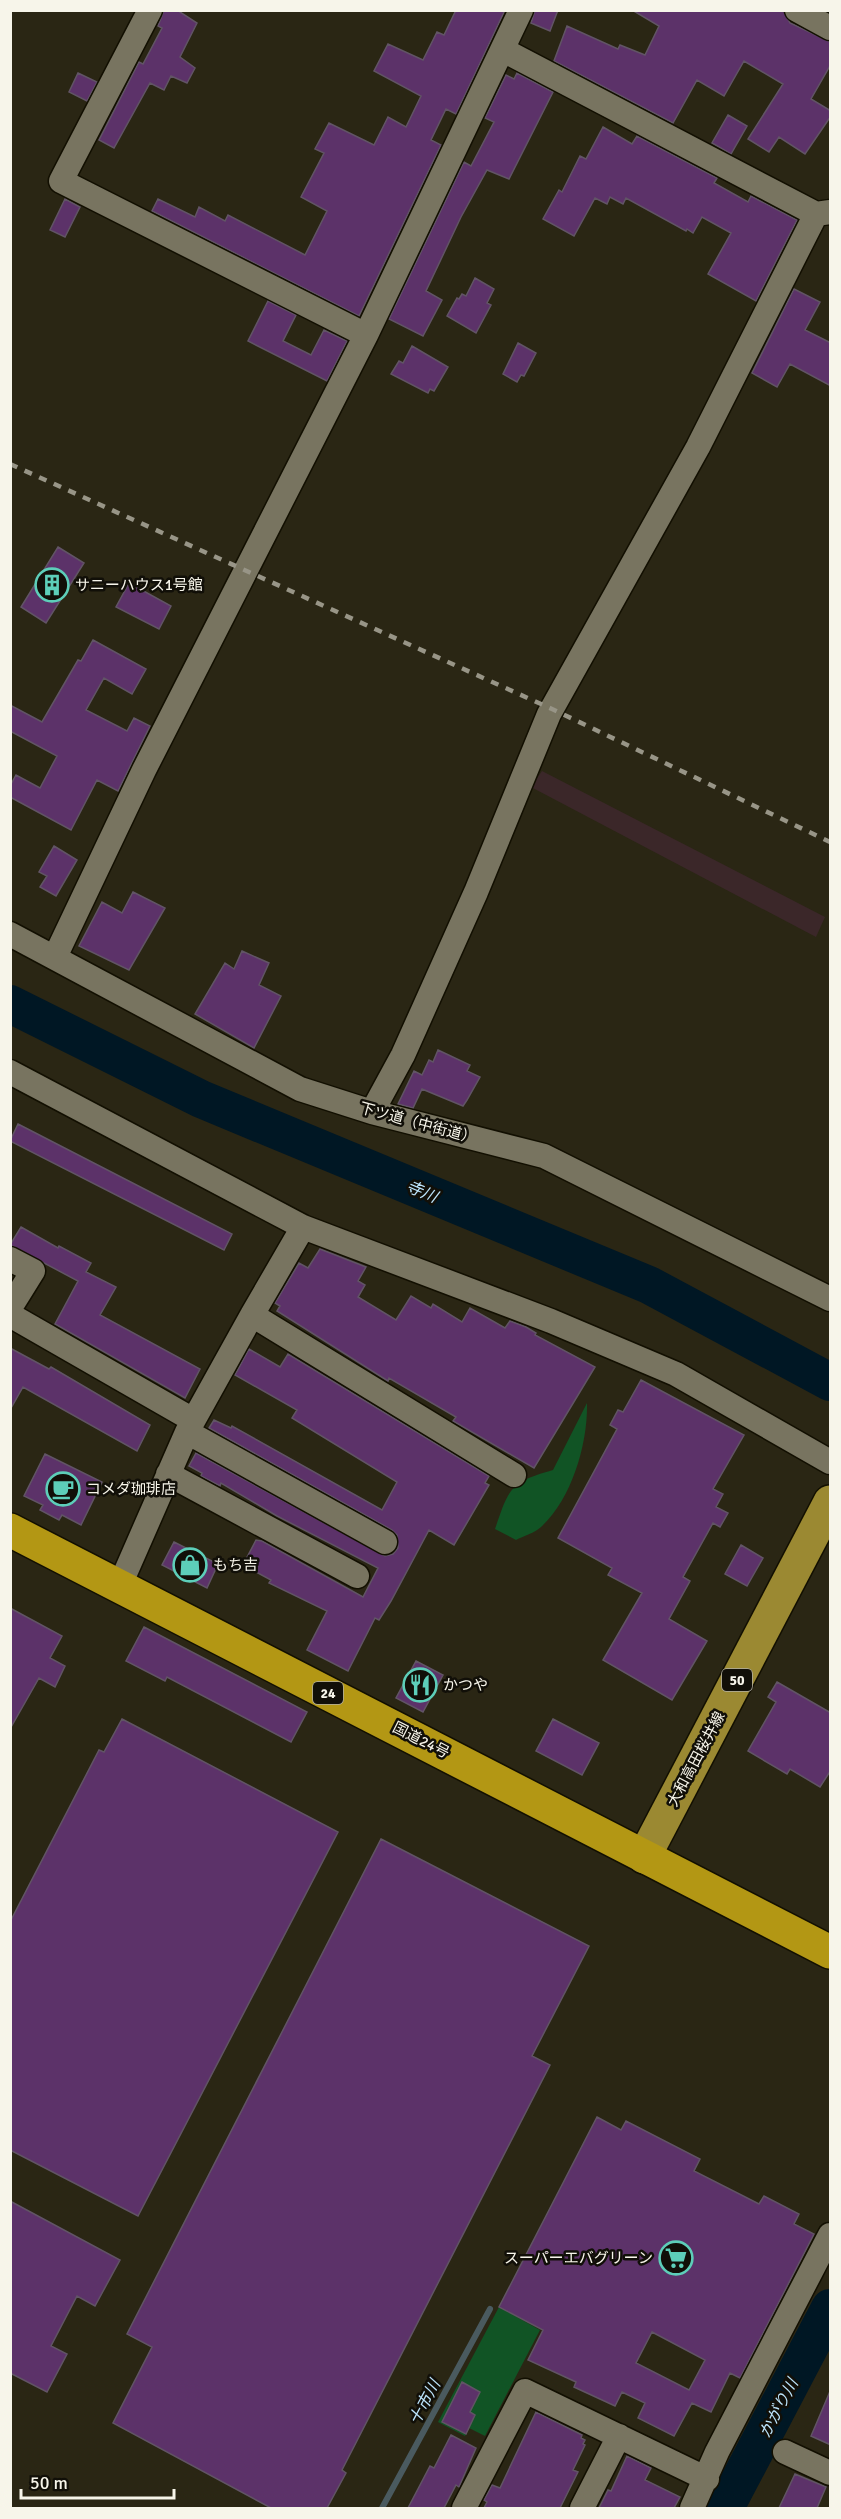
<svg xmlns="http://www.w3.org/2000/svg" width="841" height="2519" font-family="Signika,'Noto Sans JP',sans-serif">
<rect width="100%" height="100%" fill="#2a2614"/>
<path fill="#3b2729" d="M542 771 825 917 816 937 531 787Z"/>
<path fill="#115425" d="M587 1403C588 1443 572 1499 541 1527 535 1533 523 1536 516 1540L495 1529C509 1488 510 1482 553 1470Z
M499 2307 540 2330 485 2436 469 2428 465 2436 438 2422Z"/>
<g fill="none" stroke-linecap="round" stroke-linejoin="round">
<path stroke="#4a5a5f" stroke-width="6" d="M382 2508 490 2309"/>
<path stroke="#001724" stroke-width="38" d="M10 1004 201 1099 649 1285 830 1382
M725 2508 830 2308"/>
</g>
<path fill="#5c3269" stroke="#615465" stroke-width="1.5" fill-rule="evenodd" d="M164 10H177L197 23 180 57 195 68 187 83 171 76 164 90 150 83 114 148 99 140 139 62 143 64 162 28 158 26Z
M456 10H505L456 114 446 109 431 140 441 145 359 316 152 211 158 199 195 217 199 207 225 221 228 215 305 255 327 211 301 197 324 153 315 149 329 123 374 145 388 117 406 127 421 96 374 71 388 44 423 60 437 32 444 35Z
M535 10H558L550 31 531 23Z
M632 10H783L790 23 831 42V64L811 99 831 111V116L805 154 779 137 769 152 748 139 783 84 744 61 724 96 697 80 673 123 554 61 567 26 618 49 620 45 645 55 659 26Z
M78 73 97 82 87 101 69 92Z
M517 73 553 92 509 179 487 170 461 217 426 291 442 300 423 336 389 319 464 162 471 166 494 122 485 118 506 75 514 79Z
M728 115 747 126 731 154 712 143Z
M603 127 632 144 637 136 717 178 714 183 748 202 751 196 797 220 756 301 708 274 731 233 702 217 693 233 687 229 686 231 626 198 623 204 610 197 607 204 595 198 574 236 543 219 559 190 562 192 580 156 586 159Z
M65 199 80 207 65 237 50 230Z
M475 278 494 289 487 303 491 305 476 333 447 316 457 298 459 299 462 294 466 296Z
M794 289 820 302 805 330 831 343V386L790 364 777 387 752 373Z
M268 301 296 315 283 341 311 355 324 330 347 341 327 381 248 341Z
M518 343 536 353 524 376 521 375 517 382 503 374Z
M412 346 448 367 434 391 430 389 428 393 391 374 399 361 403 363Z
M58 547 84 563 46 623 21 607Z
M129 583 171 606 159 629 116 607Z
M93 640 146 669 132 694 104 678 86 710 127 731 134 718 150 726 118 791 97 780 71 830 10 797V786L16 775 40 788 57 756 10 731V705L42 722 78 660 81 661Z
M54 846 77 860 56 896 40 887 47 876 39 872Z
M133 892 165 908 129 970 79 946 102 902 122 913Z
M242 951 269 963 259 985 281 996 254 1048 195 1014 225 963 234 969Z
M438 1050 470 1065 467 1071 480 1077 467 1100 463 1106 422 1089 413 1108 398 1104 414 1071 422 1075 429 1060 433 1062Z
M18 1124 232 1234 224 1250 10 1141Z
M21 1227 58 1248 59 1246 91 1263 86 1272 116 1287 100 1315 200 1369 185 1398 55 1324 78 1281 10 1245Z
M320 1249 366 1267 358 1281 365 1285 358 1297 396 1320 411 1296 431 1308 433 1304 462 1322 470 1308 505 1328 510 1321 526 1327 536 1333 535 1335 595 1367 534 1468 453 1421 456 1417 389 1378 388 1381 277 1311 280 1306 275 1303 299 1263 308 1268Z
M10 1348 49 1369 51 1367 150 1425 137 1451 23 1387 10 1410Z
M249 1349 280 1367 288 1354 489 1476 485 1483 489 1485 454 1545 429 1530 391 1601 379 1620 375 1618 348 1671 307 1650 327 1611 269 1583 271 1580 243 1565 256 1540 262 1541 363 1597 378 1568 277 1516 221 1483 220 1486 201 1476 202 1473 189 1466 196 1453 385 1556 393 1554 398 1548 397 1535 392 1530 209 1428 214 1420 231 1428 232 1426 382 1510 397 1482 292 1418 297 1410 235 1375Z
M641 1380 744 1435 713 1489 723 1494 716 1507 728 1513 720 1527 713 1523 683 1577 690 1581 669 1619 707 1641 672 1700 603 1660 642 1593 608 1575 612 1568 558 1538 617 1429 610 1425 618 1410 623 1412Z
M45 1454 102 1482 81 1525 62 1515 59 1520 40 1510 43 1505 24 1496Z
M174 1542 218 1564 207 1588 162 1565Z
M741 1545 763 1558 747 1586 725 1574Z
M10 1608 62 1636 50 1658 65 1666 55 1687 39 1678 10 1729Z
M144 1627 307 1712 291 1742 167 1677 165 1681 126 1661Z
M416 1661 443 1675 423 1712 396 1698Z
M777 1682 831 1713V1770L820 1787 790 1769 787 1774 748 1751 776 1702 768 1697Z
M122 1719 338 1832 138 2216 10 2150V1922L99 1750 104 1752Z
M553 1719 599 1743 582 1775 536 1751Z
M381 1839 589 1946 532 2056 550 2065 342 2470 346 2473 327 2508H271L113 2423 152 2347 127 2334Z
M597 2117 621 2130 626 2121 700 2159 694 2171 759 2204 764 2196 799 2214 794 2224 814 2234 740 2378 730 2373 711 2412 692 2403 674 2436 638 2418 645 2403 622 2392 615 2406 574 2387 576 2382 528 2360 543 2330 499 2307ZM652 2332 705 2360 689 2390 636 2363Z
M10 2201 120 2260 95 2306 77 2296 51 2346 67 2354 47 2392 10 2373Z
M462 2382 480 2392 470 2412 475 2415 466 2434 442 2422Z
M831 2389V2445L811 2436Z
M536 2412 582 2435 581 2438 585 2440 583 2444 585 2445 573 2470 578 2472 560 2508H484L487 2502 484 2500 492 2485 500 2488Z
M451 2435 476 2448 459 2487 456 2485 444 2508H408L430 2466 434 2468Z
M627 2456 651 2468 645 2480 680 2497 674 2508H599L608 2490 611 2491Z
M795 2474 826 2487 817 2508H779Z"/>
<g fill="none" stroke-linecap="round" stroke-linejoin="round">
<defs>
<path id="street" d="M150 10 61 181 366 335
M797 10 830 28
M503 50 816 214 830 212
M10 934 300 1089 372 1112 544 1156 830 1299
M55 957 144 770 366 335 521 10
M10 1072 303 1227 551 1321 676 1374 830 1462
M372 1112 403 1055 476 892 549 714 698 447 816 214
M10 1259 33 1271 10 1308
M10 1315 193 1420
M252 1315 303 1227
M187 1432 385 1542
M168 1474 357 1576
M120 1585 187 1432 252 1315 514 1475
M785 2452 830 2473
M464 2508 525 2391 707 2479
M582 2508 619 2436
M692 2508 717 2452 830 2235"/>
<path id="primary" d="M644 1857 830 1502"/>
<path id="highway" d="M10 1530 830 1952"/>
</defs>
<use href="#street" stroke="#120f01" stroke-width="27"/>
<use href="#primary" stroke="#120f01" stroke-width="36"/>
<use href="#highway" stroke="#120f01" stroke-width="36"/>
<use href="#street" stroke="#787460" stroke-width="24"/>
<use href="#primary" stroke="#9b8932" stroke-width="33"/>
<use href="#highway" stroke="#b39714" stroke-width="33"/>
<path stroke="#989587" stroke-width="4.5" stroke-dasharray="8 8" stroke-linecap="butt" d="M10 464 552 709 830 842"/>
</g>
<defs>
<symbol id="building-ring" viewBox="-11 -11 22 22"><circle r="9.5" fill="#110f08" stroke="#5dceb9" stroke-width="1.5"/><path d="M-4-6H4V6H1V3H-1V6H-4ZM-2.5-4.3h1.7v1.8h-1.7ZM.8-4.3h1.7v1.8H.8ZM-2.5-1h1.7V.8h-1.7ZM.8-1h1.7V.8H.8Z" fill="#5dceb9"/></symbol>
<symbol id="cafe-ring" viewBox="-11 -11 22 22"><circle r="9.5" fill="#110f08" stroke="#5dceb9" stroke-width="1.5"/><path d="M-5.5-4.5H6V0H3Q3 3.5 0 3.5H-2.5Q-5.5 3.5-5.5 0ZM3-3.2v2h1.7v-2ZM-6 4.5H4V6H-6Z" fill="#5dceb9"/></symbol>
<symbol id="shop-ring" viewBox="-11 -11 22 22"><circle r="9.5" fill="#110f08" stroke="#5dceb9" stroke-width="1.5"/><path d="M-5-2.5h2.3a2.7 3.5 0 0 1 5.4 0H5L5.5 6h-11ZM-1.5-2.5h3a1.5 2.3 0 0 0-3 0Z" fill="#5dceb9"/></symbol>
<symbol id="restaurant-ring" viewBox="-11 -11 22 22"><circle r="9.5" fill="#110f08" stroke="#5dceb9" stroke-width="1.5"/><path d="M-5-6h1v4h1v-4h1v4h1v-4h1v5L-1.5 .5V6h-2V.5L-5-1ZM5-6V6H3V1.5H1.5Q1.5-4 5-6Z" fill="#5dceb9"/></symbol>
<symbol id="supermarket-ring" viewBox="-11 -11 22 22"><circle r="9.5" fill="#110f08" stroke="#5dceb9" stroke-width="1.5"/><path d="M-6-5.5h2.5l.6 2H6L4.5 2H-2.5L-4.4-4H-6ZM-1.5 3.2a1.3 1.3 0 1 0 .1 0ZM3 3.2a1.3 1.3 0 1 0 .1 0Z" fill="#5dceb9"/></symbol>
</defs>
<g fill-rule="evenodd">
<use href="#building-ring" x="33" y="566" width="38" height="38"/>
<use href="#cafe-ring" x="44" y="1470" width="38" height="38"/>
<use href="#shop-ring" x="171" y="1546" width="38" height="38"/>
<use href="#restaurant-ring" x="401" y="1666" width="38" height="38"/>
<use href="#supermarket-ring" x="657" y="2239" width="38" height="38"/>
</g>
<g text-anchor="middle" stroke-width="5" stroke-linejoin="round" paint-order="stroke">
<g fill="#110f08" stroke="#b2b0a6" stroke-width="1.5">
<rect x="722" y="1669" width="30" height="22" rx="4.5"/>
<rect x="313" y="1682" width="30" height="22" rx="4.5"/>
</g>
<g font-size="14" font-weight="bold" fill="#f7f5ea">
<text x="737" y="1685">50</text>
<text x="328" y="1698">24</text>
</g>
<g font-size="15" fill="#f7f5ea" stroke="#110f08" text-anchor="start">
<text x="75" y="590">サニーハウス1号館</text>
<text x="86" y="1494">コメダ珈琲店</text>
<text x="213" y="1570">もち吉</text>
<text x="443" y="1690">かつや</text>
<text x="653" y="2263" text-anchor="end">スーパーエバグリーン</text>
</g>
<g font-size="15" fill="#f7f5ea" stroke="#110f08">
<text transform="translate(418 1123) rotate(15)" y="5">下ツ道（中街道）</text>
<text transform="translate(421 1740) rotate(27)" y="5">国道24号</text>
<text transform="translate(696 1759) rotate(-62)" y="5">大和高田桜井線</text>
</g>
<g font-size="16" font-style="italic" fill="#bde5fd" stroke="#110f08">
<text transform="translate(422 1191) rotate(23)" y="6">寺川</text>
<text transform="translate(424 2402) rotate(-62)" y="6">十市川</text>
<text transform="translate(778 2408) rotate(-62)" y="6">かがり川</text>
</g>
</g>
<rect width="841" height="2519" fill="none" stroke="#f7f5ea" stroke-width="24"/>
<path d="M21 2489v9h153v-9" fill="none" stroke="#f7f5ea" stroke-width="3"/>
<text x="30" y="2489" font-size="18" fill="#f7f5ea" stroke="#110f08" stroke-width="4.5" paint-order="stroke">50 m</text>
</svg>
